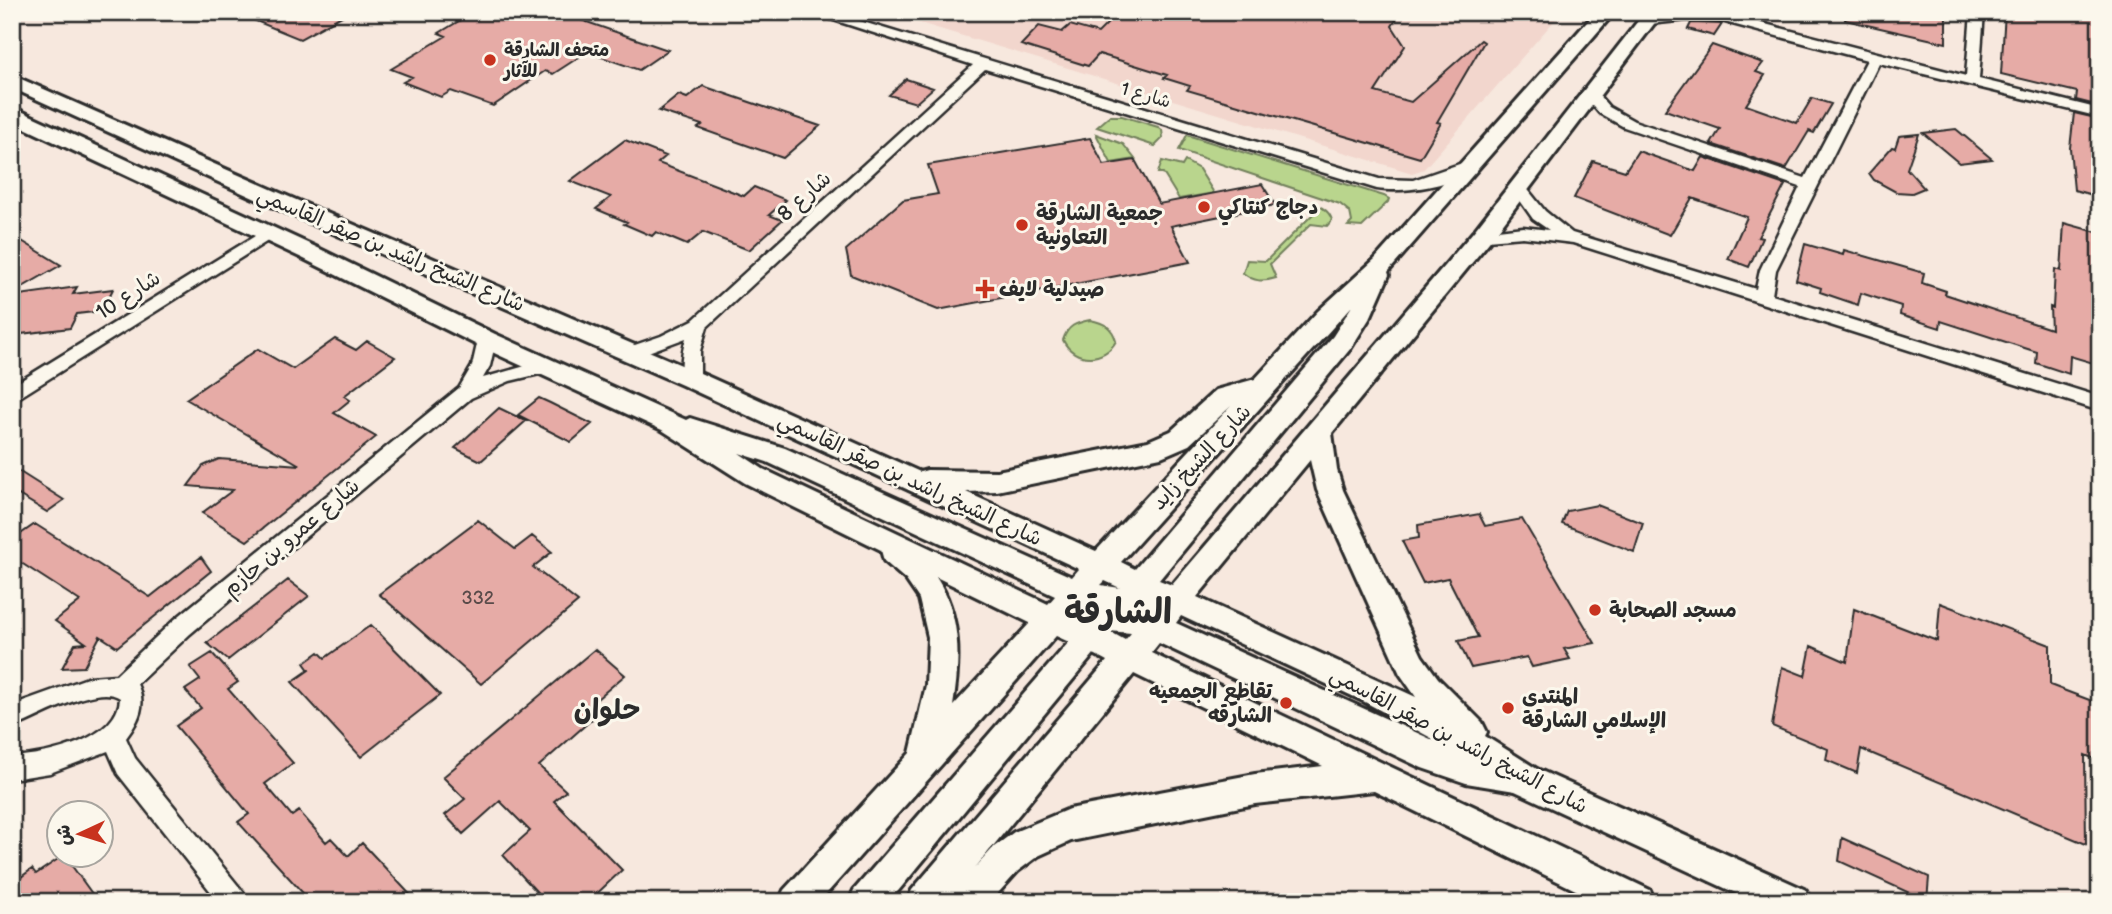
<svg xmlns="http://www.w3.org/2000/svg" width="2112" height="914" font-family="'Balsamiq Sans','Playpen Sans Arabic',sans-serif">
<rect width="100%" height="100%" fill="#f7e8de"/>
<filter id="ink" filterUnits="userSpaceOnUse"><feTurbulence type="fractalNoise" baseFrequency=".0143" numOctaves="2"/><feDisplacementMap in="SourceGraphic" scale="14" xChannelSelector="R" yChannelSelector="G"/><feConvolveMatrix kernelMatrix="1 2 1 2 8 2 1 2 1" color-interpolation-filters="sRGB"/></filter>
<g filter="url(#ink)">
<path fill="#f2d6cd" d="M884 12H1562L1424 169 1412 173Z"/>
<path fill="#b9d58d" stroke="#72805c" stroke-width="2" d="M1110 116H1122L1158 127 1162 130 1163 138 1155 146 1097 127Z
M1096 134 1123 144 1135 159 1111 163Z
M1187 135 1384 196 1389 199 1388 202 1362 227 1348 226 1352 222 1350 212 1340 204 1179 150Z
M1162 161 1182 166 1185 161 1199 169 1214 193 1179 199 1163 173H1158Z
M1303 201C1316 205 1328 207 1332 220L1327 226 1311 224 1270 264 1276 278C1263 282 1254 282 1243 273L1247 260 1266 261 1314 213V209L1309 206 1301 207Z
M1090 320C1104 323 1112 326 1116 341 1105 362 1074 363 1063 340 1068 325 1076 323 1090 320Z"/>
<path fill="#e6aba6" stroke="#2b2b2b" stroke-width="2" d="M234 12H349L300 39Z
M474 12H558L668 50 639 70 587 52 553 74 545 71 493 106 451 91 441 97 403 82 412 77 391 69 446 36 439 33Z
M1119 12H1401L1392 26 1405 46 1375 92 1411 102 1481 40 1484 42 1437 122 1441 123 1420 158 1187 90 1190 86 1164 78 1167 75 1099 54 1088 66 1021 45 1039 26 1062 32 1070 25 1098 33Z
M1846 12H1946V43L1845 20Z
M2005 12H2100V106L2076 100 2077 92 2001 74Z
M1691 23 1721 24H1722L1714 36 1688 29Z
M1712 45 1763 63 1756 72 1765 75 1746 105 1797 123 1812 98 1831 104 1814 133 1809 131 1786 169 1711 144 1720 129 1665 110Z
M906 79 933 88 916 103 889 95Z
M703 86 820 126 783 158 698 128 702 125 659 111 679 95 687 98Z
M2074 113 2100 119V197L2074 190 2070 148Z
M1956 129 1992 159 1959 163 1923 133Z
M1919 134 1907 169 1924 188 1912 193 1896 192 1874 180 1869 173 1892 147 1895 148 1899 136Z
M1090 138 1104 165 1135 160 1159 204 1262 184 1275 205 1171 226 1190 262 938 310 851 275 846 250 903 200 938 194 928 165Z
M625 140 666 156 658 163 744 196 754 187 786 200 769 215 782 220 749 250 703 232 687 245 656 232 652 236 624 224 627 222 596 209 611 197 570 181Z
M1638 151 1695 171 1703 157 1785 185 1758 237 1762 238 1749 267 1728 259 1747 217 1692 198 1670 235 1574 198 1593 161 1625 171Z
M2064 223 2100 233V365L2070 356 2069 374 2036 363 2037 352 1941 321 1940 328 1900 315 1901 306 1861 293 1858 305 1820 292 1821 288 1796 280 1805 244 1843 255 1844 250 1924 273 1922 283 1946 291 1945 294 2051 329 2050 307 2053 308 2055 269 2061 271Z
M12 235 61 265 12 293Z
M77 287 73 294 113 289 102 311 77 314 70 328 12 335V296Z
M335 339 356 350 367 341 395 357 344 396 350 400 334 413 376 437 247 541 202 513 233 490 188 486 203 466 219 459 300 465 186 399 258 349 293 369Z
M539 398 550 403 592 424 571 442 518 415Z
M499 408 526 421 481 461 455 448Z
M12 467 64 500 47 512 12 491Z
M1597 505 1643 523 1634 552 1562 524 1567 511Z
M1479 514 1485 526 1522 519 1595 643 1564 649 1570 659 1532 667 1527 657 1471 668 1458 641 1478 637 1448 578 1423 583 1402 541 1419 538 1418 525Z
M478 520 515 549 532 536 552 552 533 567 578 602 481 684 379 594Z
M35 524 150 597 201 557 211 571 117 647 100 636 84 667 62 668 75 644 86 643 55 621 80 601 12 557V540Z
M288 580 309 596 228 660 207 643Z
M1940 603 2050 645V685L2100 704V761L2085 755 2086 844 1861 749 1857 773 1826 760 1828 749 1772 726 1782 667 1805 676 1811 646 1847 662 1854 609 1937 641Z
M371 625 440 695 361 757 292 682 309 670 304 663 319 652 325 658Z
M595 649 625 675 590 705 599 713 539 766 566 791 554 801 622 870 588 902H546L503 855 530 831 500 801 463 834 445 815 465 799 443 777Z
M212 653 238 682 228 689 293 763 265 784 292 816 299 811 326 842 331 838 348 856 362 843 417 902H311L238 822 249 814 176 726 201 708 185 690 200 680 190 667Z
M1842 838 1929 877 1927 901 1839 861Z
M64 855 98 902H26L13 883 32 869 36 874Z"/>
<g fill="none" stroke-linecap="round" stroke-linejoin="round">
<defs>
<path id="minor" d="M809 12H830L1379 179 1413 180 1468 161 1476 166C1456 186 1404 193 1377 189L985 69 707 327 700 351V379L697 384H685C679 370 682 352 686 338L632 358 626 356 623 352 626 348 661 336 693 320 973 65Z
M1686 12H1719L1966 76 1971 12H1984L1979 79 2100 109V117L1879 63 1776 270 1772 295 2100 397V411L1573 243 1523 237 1475 241 1473 237 1475 233 1481 232 1523 227 1549 230 1533 219 1512 189 1520 184 1525 186 1545 211 1572 233 1756 289 1760 270 1800 187 1624 127 1599 113 1584 95 1591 91 1596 92 1609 107 1634 121 1805 178 1867 60 1721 21 1688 20 1649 24 1642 20 1649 16Z
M268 228 274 229 276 233 274 237 12 402V386Z
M487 334 496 340 490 366 483 378 546 360 552 361 555 366 552 371 510 381 471 398 190 634 137 684C147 704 139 721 126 738L135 758 244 893 248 902H219L118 774 108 751 50 773 12 779V757C46 755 118 740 120 698 97 682 36 720 12 728V705L90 677 116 675 174 620 459 388 472 366 478 340Z"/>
<path id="secondary" d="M1596 12H1615L1388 272 1389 275 1371 316 1351 348 1159 580 1172 585 1473 232 1645 12H1663L1489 242 1332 433 1337 470 1343 490 1422 656 1438 678 1482 722 1487 732 1485 736 1537 769 1806 890 1811 902H1755L1515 791 1466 783 1422 768 1159 643 1151 653 1650 890 1655 902H1600L1374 791 1255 804 1071 841 1038 856 1018 871 990 902H949L951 896 947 902H907L912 890 1107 661 1094 654 889 902H849L854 890 1069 642 1056 636 819 902H779L784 890 910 753 926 685 928 637 919 599 906 580 884 561 881 550 745 483 662 430 479 346 302 258 12 122V108L19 110 318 248 495 334 686 420 690 418 785 448 1072 577 1079 569 682 385 271 206 12 88V75L287 196 700 373 920 472 927 470 997 471 1148 441 1171 431 1216 390 1255 379 1318 311 1375 259ZM1352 306 1333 336 1135 569 1121 562ZM1231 406 1096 551 966 492 997 491 1161 457 1189 445ZM739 453 767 462 1055 596 1048 604 763 469ZM1310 460 1317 490 1400 674 1416 697 1197 597ZM936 577 1030 623 953 706C960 662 962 616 936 577ZM1105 581 1120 588 1101 585ZM1181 616 1363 701 1446 746 1176 623ZM1109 631 1131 633 1125 640ZM1134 674 1323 766 1255 774 1069 809 1014 832 994 847 975 868Z"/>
</defs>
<use href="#minor" stroke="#2b2b2b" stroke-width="5"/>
<use href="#secondary" stroke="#2b2b2b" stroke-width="6"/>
<use href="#minor" fill="#fbf7ec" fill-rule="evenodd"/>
<use href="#secondary" fill="#fbf7ec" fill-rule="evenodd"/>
</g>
</g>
<g fill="#c8321e" stroke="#fbf7ec" stroke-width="2.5">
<circle cx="490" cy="60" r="7"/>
<circle cx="1204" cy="207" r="7"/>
<circle cx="1022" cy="225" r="7"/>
<path d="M981.5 278.5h7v7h7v7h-7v7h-7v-7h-7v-7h7z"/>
<circle cx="1595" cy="610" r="7"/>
<circle cx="1286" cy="703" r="7"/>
<circle cx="1508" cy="708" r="7"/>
</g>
<g text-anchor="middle" stroke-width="6" stroke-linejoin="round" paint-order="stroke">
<g font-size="18" font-weight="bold" fill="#2b2b2b" stroke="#fbf7ec" text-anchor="start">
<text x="504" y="56">متحف الشارقة<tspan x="504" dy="21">للآثار</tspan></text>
</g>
<g font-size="18" fill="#2b2b2b" stroke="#fbf7ec">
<text transform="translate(1146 95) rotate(16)" y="6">شارع 1</text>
</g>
<g font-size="18" fill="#5a4b4a">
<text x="478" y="604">332</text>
</g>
<g font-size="21" fill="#2b2b2b" stroke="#fbf7ec">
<text transform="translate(804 196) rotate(-42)" y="7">شارع 8</text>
<text transform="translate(391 249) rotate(23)" y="7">شارع الشيخ راشد بن صقر القاسمي</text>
<text transform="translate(128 295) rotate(-33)" y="7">شارع 10</text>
<text transform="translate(1201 457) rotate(-47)" y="7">شارع الشيخ زايد</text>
<text transform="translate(910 479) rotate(25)" y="7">شارع الشيخ راشد بن صقر القاسمي</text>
<text transform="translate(291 537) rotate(-40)" y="7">شارع عمرو بن حازم</text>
<text transform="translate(1459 740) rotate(28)" y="7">شارع الشيخ راشد بن صقر القاسمي</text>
</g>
<g font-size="21" font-weight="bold" fill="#2b2b2b" stroke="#fbf7ec" text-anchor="start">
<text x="1218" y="214">دجاج كنتاكي</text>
<text x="1036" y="220">جمعية الشارقة<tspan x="1036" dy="24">التعاونية</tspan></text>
<text x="999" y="296">صيدلية لايف</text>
<text x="1609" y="617">مسجد الصحابة</text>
<text x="1272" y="698" text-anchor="end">تقاطع الجمعيه<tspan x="1272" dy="24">الشارقه</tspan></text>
<text x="1522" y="703">المنتدى<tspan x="1522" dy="24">الإسلامي الشارقة</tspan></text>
</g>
<g font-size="28" font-weight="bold" fill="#2b2b2b" stroke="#fbf7ec">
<text x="607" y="719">حلوان</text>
</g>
<g font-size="35" font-weight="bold" fill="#2b2b2b" stroke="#fbf7ec">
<text x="1118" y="623">الشارقة</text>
</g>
</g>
<rect width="2112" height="914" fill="none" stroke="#fbf7ec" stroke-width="42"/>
<rect x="21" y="21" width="2070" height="872" fill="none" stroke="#2b2b2b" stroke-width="2.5" filter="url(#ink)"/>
<g transform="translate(80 834) rotate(266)"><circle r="33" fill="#fbf7ec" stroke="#a8a59f" stroke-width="2"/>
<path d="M0-5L12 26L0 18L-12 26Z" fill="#c8321e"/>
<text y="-10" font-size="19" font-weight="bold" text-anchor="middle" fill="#2b2b2b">ش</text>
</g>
</svg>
